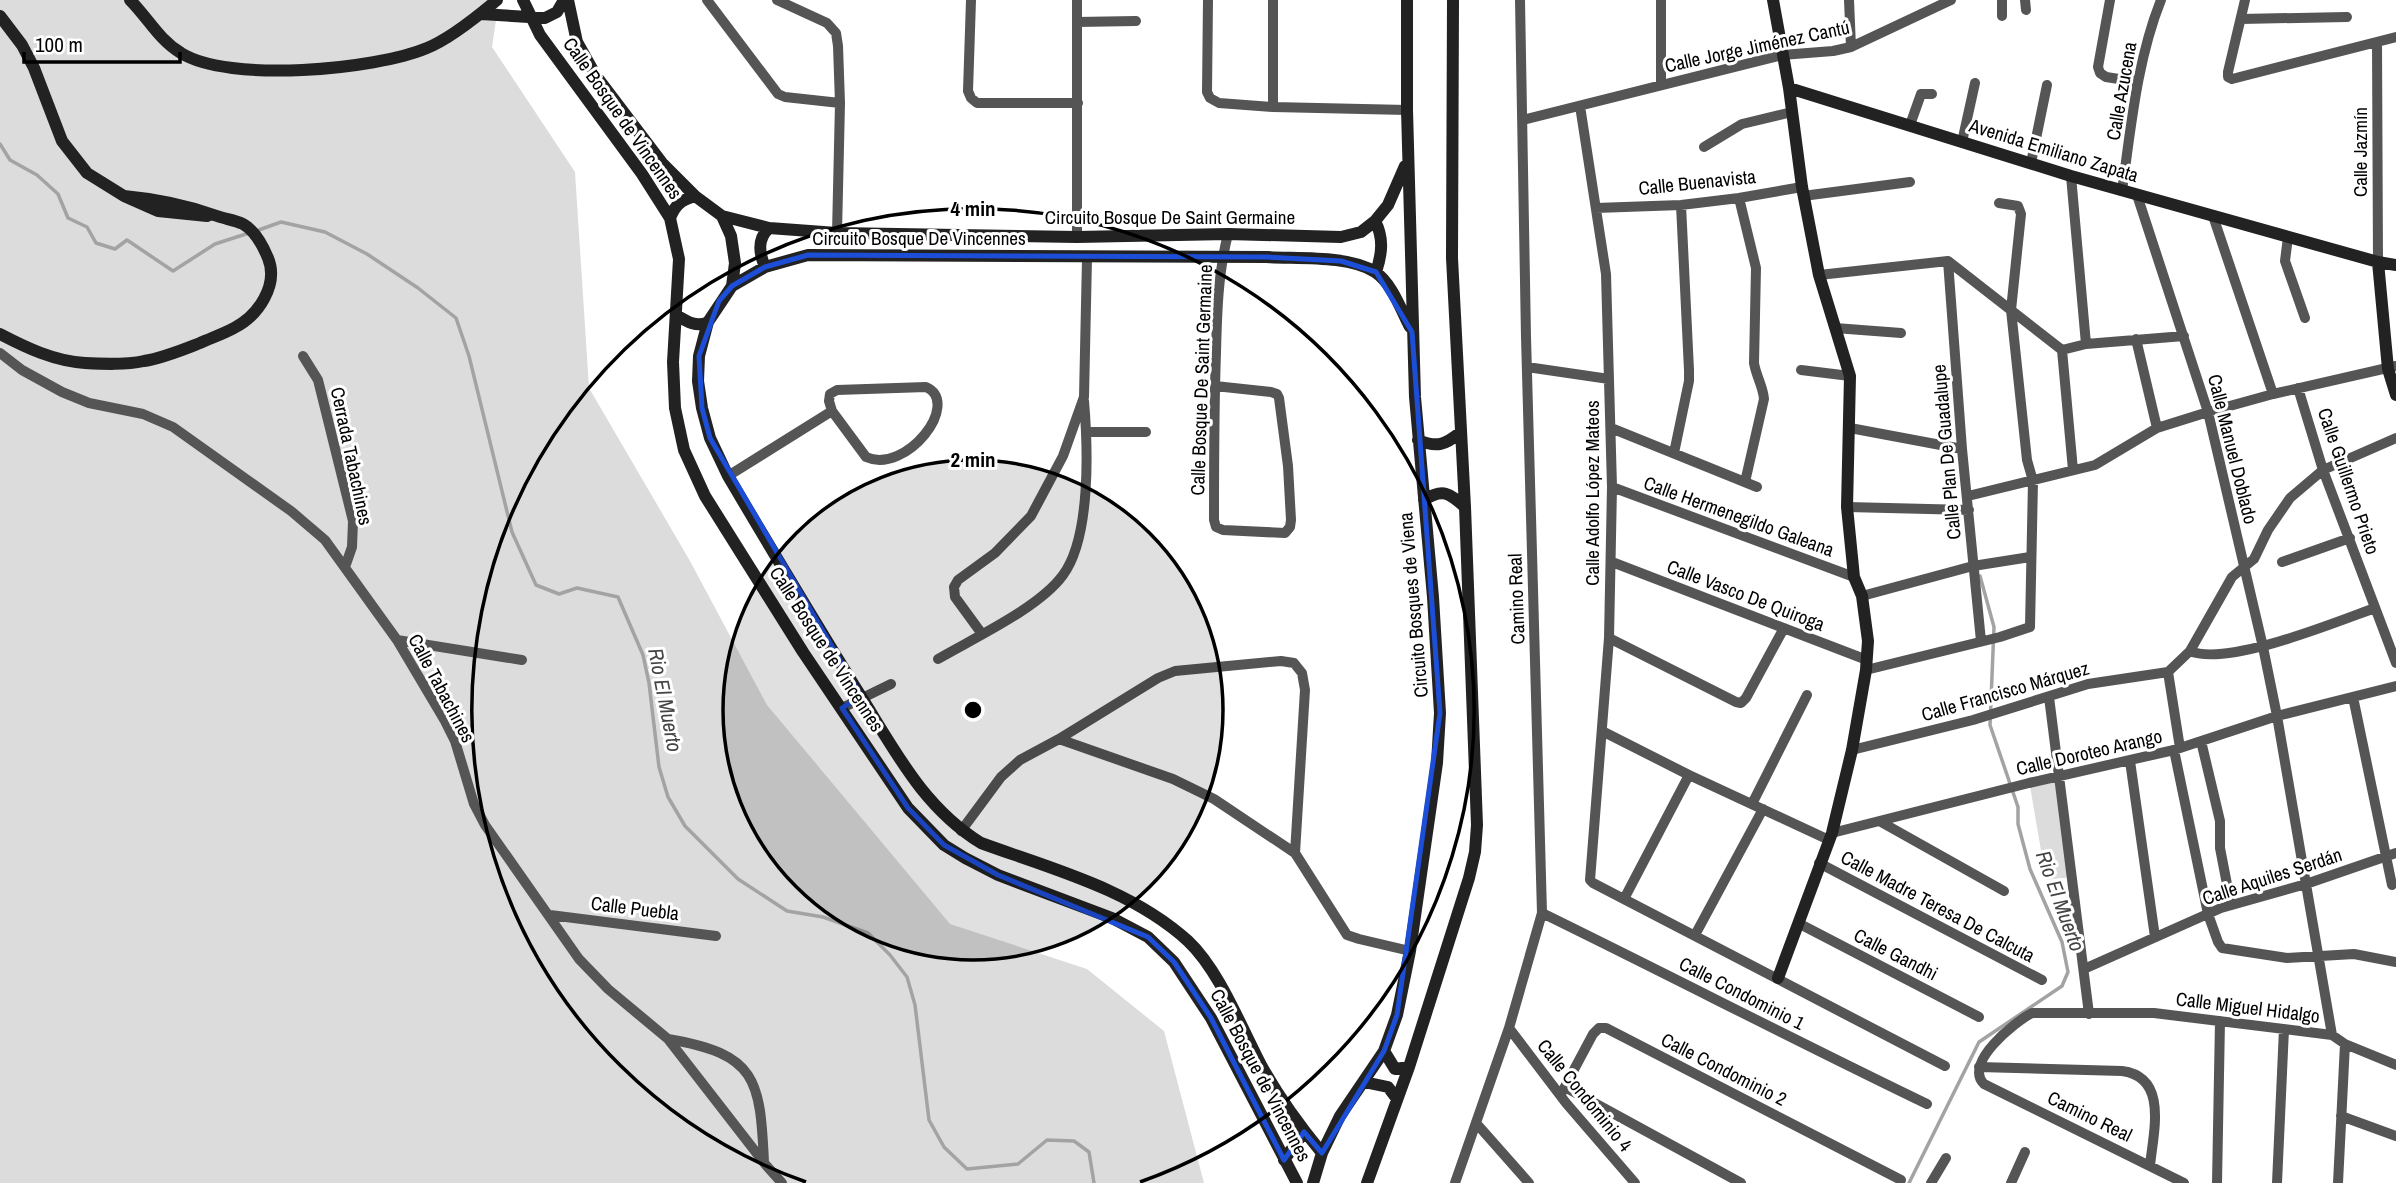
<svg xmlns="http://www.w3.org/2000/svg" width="2396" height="1183" font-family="'Archivo Narrow',sans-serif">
<rect width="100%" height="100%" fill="#fff"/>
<path fill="#dcdcdc" d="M0 0H499L492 47 575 172 589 388 690 561 767 705 950 924 1087 969 1164 1031 1204 1183H0Z
M2057 779 2072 877 2046 880 2030 786Z"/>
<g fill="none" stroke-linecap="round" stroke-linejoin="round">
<path stroke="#a3a3a3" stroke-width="3.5" d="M0 144 10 160 37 175 58 194 68 218 87 227 96 243 115 249 127 240 173 271 215 244 249 233
M256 231 281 222 325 232 367 254 418 288 456 318 469 356 512 532 536 585 559 594 577 588 618 597 643 655 649 683 659 767 668 797 685 826 738 879 787 911 823 917 868 933 890 955 907 977 915 1005 929 1120 944 1147 967 1169 1018 1164 1047 1140 1074 1141 1089 1152 1094 1183
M1909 1183 1979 1042 2062 986 2068 972 2062 942 2030 869 2018 824V807L1990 725 1994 627 1980 576"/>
<path stroke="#555" stroke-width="10" d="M707 0 778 94 785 97 840 103
M777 0 827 23 836 33 838 46 840 103 837 233
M971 0 968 91 971 98 977 103H1078
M1208 0 1207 92 1210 98 1219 103 1273 107 1407 110
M1273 0V107
M1661 0V84
M1849 0 1851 47
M2025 0 2026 10
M2110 0 2098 67 2100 73 2106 77 2138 82
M2245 0 2228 72V77L2232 79 2396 37
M2002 16V0
M2241 19 2347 17
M1077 22 1136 21
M2377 42 2378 262
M1580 106 1606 274 1612 487 1609 638 1590 880 1593 883 1945 1066
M1523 120 1782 55 1833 51 1851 47 1951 0
M1910 125 1921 94H1932
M1962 142 1975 83
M1704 147 1742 124 1792 112
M2031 163 2047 85
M2071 176 2086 344
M2122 191C2131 127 2137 60 2161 0
M2137 195 2208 412 2263 647 2277 716 2332 1035
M1803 196 1910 182
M1739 198 1756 268 1754 363C1756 376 1763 386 1764 399L1745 482
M1596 208 1681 205 1739 198 1802 187
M2213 216 2273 394
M1077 237V0
M2288 237 2285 261 2305 318
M1948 261 1962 449 1981 641
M1819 275 1948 261 2062 350 2086 344 2184 336
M1835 328 1901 333
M2136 339 2157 428
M2062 350 2073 470
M0 353 22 370 62 392 89 403 143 414 173 427 291 511 325 540 397 640 445 721 455 741 474 804 485 825 579 959 608 989 668 1039 765 1164 782 1183
M303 356 318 380 353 521 352 547 345 567
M1527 367 1609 379
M1801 370 1850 376
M1215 386 1271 392 1277 394 1279 398 1288 466 1291 520 1290 527 1285 533 1223 530 1216 527 1214 520C1214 464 1214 408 1216 352 1217 313 1218 273 1228 234
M926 387C962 403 906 475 866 457L832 411 829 401 830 394 837 390Z
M2298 388 2323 470 2396 663
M1611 428 1757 487
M1850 428 1962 449
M1087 432H1146
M1674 453 1689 381V370L1681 205
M728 476 832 411
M1612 487 1854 577
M1968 496 2095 465 2157 428 2208 412 2273 394 2396 366
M1847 507 1969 510
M1612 562 1867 660
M2282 562 2350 538
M1862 596 1973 566 2030 557
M982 634 955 597 954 587 958 580 995 553 1031 516 1063 456 1084 397 1087 258
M1609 638 1736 702 1741 703 1746 698 1784 628
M397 640 522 660
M2190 651C2227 667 2336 622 2375 608
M938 659C974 638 1039 608 1063 575 1091 537 1088 448 1084 401
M1866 670 2000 637 2030 627 2033 481 2027 460 2011 310 2021 214 2018 206 1999 203
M2168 672 2190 651 2232 577 2254 559 2268 530 2290 498 2323 470 2396 438
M2168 672 2180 748
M2049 697 2089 1014
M2353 697 2392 885
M842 708 891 684
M1602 731 1689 775 1829 840
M1059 739 1158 678 1175 671 1281 661 1294 663 1302 673 1305 690 1295 853
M2201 741 2220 821V848L2231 905
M1852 750 1973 720 2088 684 2168 672
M2174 750 2208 914 2218 942 2222 948 2287 958 2354 954 2396 962
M2130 761 2155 937
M1752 804 1807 695
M1881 822 2004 891
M961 831 1001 777 1020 760 1059 739 1173 779 1214 799 1295 853 1347 935 1359 939 1410 951
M1832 833 2029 783 2174 750 2277 716 2396 686
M1819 863 2042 980
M1624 899 1689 775
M1542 913C1671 976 1798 1042 1927 1104
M550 915 716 936
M1798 923 1979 1017
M1695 935 1763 809
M2084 969 2221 908 2306 884 2396 853
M1509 1028 1566 1103 1635 1183
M668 1039C757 1054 760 1079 764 1162
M1979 1067 2122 1071C2169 1077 2153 1133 2150 1166
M1565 1087 1741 1183
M1561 1094 1593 1034 1599 1028H1606L1901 1180
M2341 1116 2396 1136
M1476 1123 1529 1183
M1455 1183 1509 1028 1542 913 1526 337 1520 0
M1931 1183 1946 1158
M2011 1183 2025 1152
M2184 1183 1984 1084C1963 1063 2015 1022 2032 1013H2154L2332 1035 2345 1044 2396 1065
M2217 1183 2220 1021
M2277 1183 2284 1029
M2338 1183 2345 1044"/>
<path stroke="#222" stroke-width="12" d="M130 0C148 18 159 40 181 53 229 83 375 70 427 48 450 39 478 16 497 0
M523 0 540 35 642 174 670 218 679 259 673 362 675 408 684 450 705 496 803 652 908 808 944 845 965 858 998 875 1112 918 1148 937 1174 962 1211 1018 1297 1183
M568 0 577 42 596 76 662 163 695 196 722 216 731 236 735 263 732 286 708 322 699 356 698 381 702 408 710 438 728 476C770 547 812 617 855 687 893 746 920 805 981 843 1052 869 1131 889 1188 941 1219 970 1241 1027 1261 1065 1278 1096 1299 1125 1322 1153
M1773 0 1789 88 1802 187 1819 275 1850 376 1847 507 1854 577 1862 596 1868 641 1866 670 1852 750 1832 833 1778 978
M481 14 545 18 557 12 564 0
M0 16 22 45 34 68 62 141 87 173 124 196 158 211 207 216
M1789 88 2071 176 2378 262 2396 265
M722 216 769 228 837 233 1077 237 1228 234 1341 237 1361 232 1375 221 1388 205 1405 166
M670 218C675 205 681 200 695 196
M1375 221C1384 238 1382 254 1376 272
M2378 262 2388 369 2396 395
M765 267C759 253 757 239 769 228
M732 286 765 267 808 255 1267 257C1297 259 1349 255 1375 272 1392 283 1401 310 1410 327
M676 315C686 321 696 328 708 322
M0 334C27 348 54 361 85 363 104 364 125 365 144 361 163 358 182 350 200 343 211 338 223 334 234 328 258 316 279 285 268 258 263 246 254 230 243 224 235 220 225 219 217 216 186 205 157 199 124 196
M1418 440C1437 448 1445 445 1461 432
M1424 500C1443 488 1449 493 1465 507
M1384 1051 1395 1069 1409 1067
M1364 1082 1388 1087 1397 1099
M1284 1160 1304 1132
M1313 1183 1322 1153 1340 1116 1384 1051 1397 1015 1410 951 1437 763 1440 713 1433 597 1415 397 1407 110V0
M1367 1183 1409 1067 1469 878 1475 852 1477 825 1465 507 1452 258 1453 0"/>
</g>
<path fill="none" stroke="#1d4ed8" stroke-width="5" stroke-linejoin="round" d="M808 255 1267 257 1341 261 1376 272 1412 332 1440 713 1397 1015 1384 1051 1322 1153 1304 1132 1284 1160 1211 1018 1174 962 1148 937 998 875 944 845 908 808 842 708 861 696 710 438 702 408 699 356 719 301 732 286 765 267Z"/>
<circle cx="973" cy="710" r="250" fill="#000" fill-opacity=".12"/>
<g fill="none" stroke="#000" stroke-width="3.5">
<circle cx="973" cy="710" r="250"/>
<path d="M806 1182A501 501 0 1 1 1140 1182"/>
</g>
<g text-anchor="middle" stroke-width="6" stroke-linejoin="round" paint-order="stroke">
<g font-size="19" fill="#000" stroke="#fff">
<text transform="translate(1757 46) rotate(-12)" y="7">Calle Jorge Jiménez Cantú</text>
<text transform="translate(2121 91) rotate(-80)" y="7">Calle Azucena</text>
<text transform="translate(623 118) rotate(55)" y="7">Calle Bosque de Vincennes</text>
<text transform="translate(2054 150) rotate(17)" y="7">Avenida Emiliano Zapata</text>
<text transform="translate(2360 152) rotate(-90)" y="7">Calle Jazmín</text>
<text transform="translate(1697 182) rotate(-6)" y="7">Calle Buenavista</text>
<text x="1170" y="224">Circuito Bosque De Saint Germaine</text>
<text x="919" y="245">Circuito Bosque De Vincennes</text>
<text transform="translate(1201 380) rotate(-88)" y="7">Calle Bosque De Saint Germaine</text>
<text transform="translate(2233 449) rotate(76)" y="7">Calle Manuel Doblado</text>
<text transform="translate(1946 452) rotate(-95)" y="7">Calle Plan De Guadalupe</text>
<text transform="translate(352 456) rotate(78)" y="7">Cerrada Tabachines</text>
<text transform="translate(2349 481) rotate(71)" y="7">Calle Guillermo Prieto</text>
<text transform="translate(1592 493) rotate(-90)" y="7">Calle Adolfo López Mateos</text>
<text transform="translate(1739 516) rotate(20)" y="7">Calle Hermenegildo Galeana</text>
<text transform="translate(1746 595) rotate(21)" y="7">Calle Vasco De Quiroga</text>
<text transform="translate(1516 599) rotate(-92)" y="7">Camino Real</text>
<text transform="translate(1413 605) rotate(-95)" y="7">Circuito Bosques de Viena</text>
<text transform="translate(827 649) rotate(57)" y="7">Calle Bosque de Vincennes</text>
<text transform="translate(442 688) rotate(62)" y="7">Calle Tabachines</text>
<text transform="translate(2005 691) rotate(-16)" y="7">Calle Francisco Márquez</text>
<text transform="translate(2089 752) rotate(-13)" y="7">Calle Doroteo Arango</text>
<text transform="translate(2272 876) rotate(-18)" y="7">Calle Aquiles Serdán</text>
<text transform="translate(1938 906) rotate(28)" y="7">Calle Madre Teresa De Calcuta</text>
<text transform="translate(635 908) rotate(7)" y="7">Calle Puebla</text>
<text transform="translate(1896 954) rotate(27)" y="7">Calle Gandhi</text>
<text transform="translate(1742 993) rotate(27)" y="7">Calle Condominio 1</text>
<text transform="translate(2248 1007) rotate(7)" y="7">Calle Miguel Hidalgo</text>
<text transform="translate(1724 1069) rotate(27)" y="7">Calle Condominio 2</text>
<text transform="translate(1261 1075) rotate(62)" y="7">Calle Bosque de Vincennes</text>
<text transform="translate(1585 1095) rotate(51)" y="7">Calle Condominio 4</text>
<text transform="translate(2090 1116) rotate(26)" y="7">Camino Real</text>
</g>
<g font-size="21" font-style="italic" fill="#444" stroke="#fff">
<text transform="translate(665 700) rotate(79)" y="7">Rio El Muerto</text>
<text transform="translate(2060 901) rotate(70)" y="7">Rio El Muerto</text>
</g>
</g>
<circle cx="973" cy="710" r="10" fill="#000" stroke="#fff" stroke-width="3.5"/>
<g font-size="21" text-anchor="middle" font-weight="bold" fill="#000" stroke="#fff" stroke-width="6" stroke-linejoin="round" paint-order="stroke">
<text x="973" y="216">4 min</text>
<text x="973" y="467">2 min</text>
</g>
<path d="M24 52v10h156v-10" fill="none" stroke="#000000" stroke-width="3.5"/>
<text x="35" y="52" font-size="21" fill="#000000" stroke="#ffffff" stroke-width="5" paint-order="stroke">100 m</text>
</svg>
